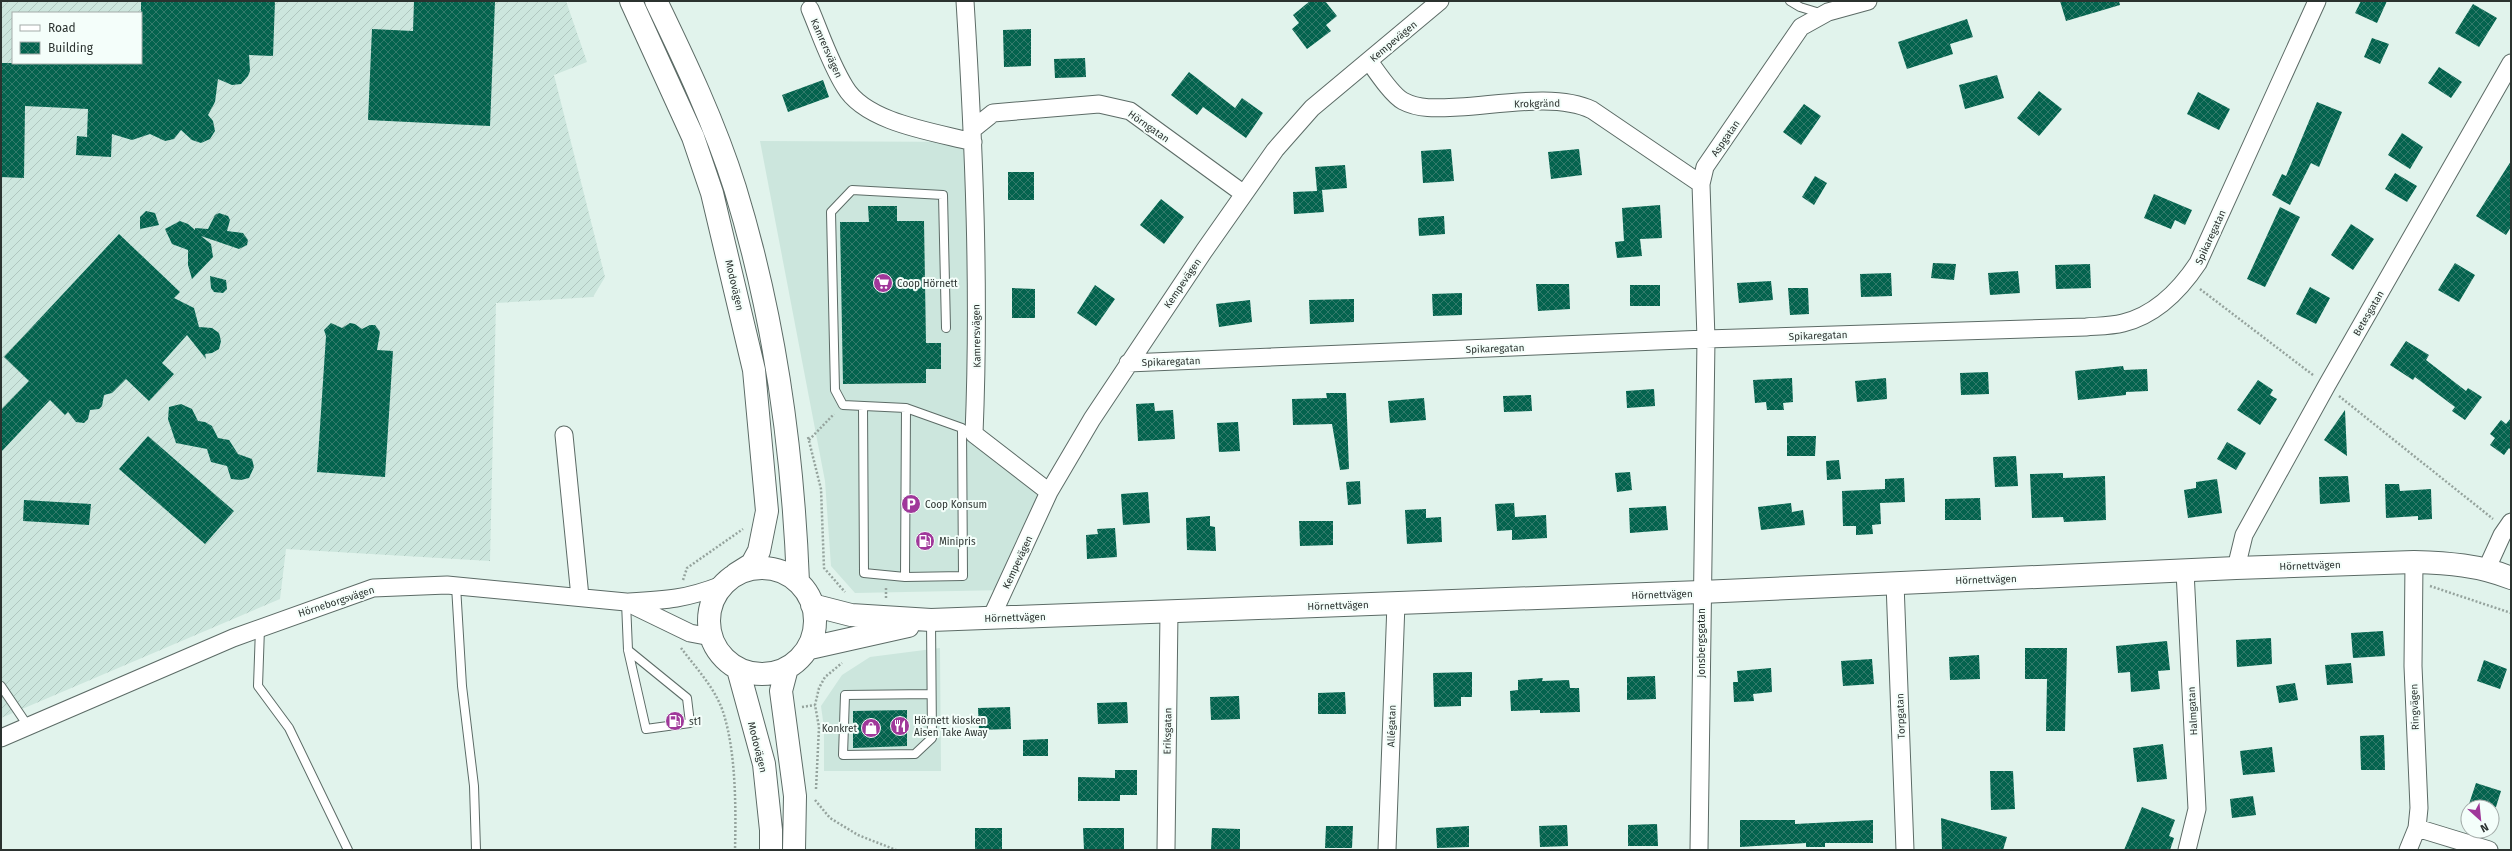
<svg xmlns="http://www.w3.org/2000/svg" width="2512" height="851" font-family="'Fira Sans',sans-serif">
<defs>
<pattern id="industrial-furrows" width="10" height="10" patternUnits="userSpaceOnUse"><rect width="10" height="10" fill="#cce6dd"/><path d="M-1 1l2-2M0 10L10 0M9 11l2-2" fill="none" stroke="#afc6be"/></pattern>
<pattern id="building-cross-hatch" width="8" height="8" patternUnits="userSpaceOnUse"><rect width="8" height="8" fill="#04634e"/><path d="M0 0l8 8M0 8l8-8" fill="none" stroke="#337b6b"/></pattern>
</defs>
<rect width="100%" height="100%" fill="#e1f3ec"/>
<path fill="#cce6dd" d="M760 141 973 142 974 434 1049 492 1006 590 855 593 831 566 825 481Z
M940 648 941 771H824V728L821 706 842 675 870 657Z"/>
<path fill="url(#industrial-furrows)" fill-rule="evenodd" d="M1 1H566L587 62 554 75 605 277 593 297 496 303 490 561 286 549 280 599 1 718ZM13 13H141V63H13Z"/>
<path fill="url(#building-cross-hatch)" d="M141 1H275L273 56 249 55 250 71 248 76 241 84 232 85 218 79 215 102 208 115 213 121 215 131 210 139 201 143 192 140 181 130 174 139 165 141 150 134 132 140 112 134 111 157 76 155 77 136 87 137 88 109 25 106 24 178 1 177V63H141Z
M414 1H495L490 126 368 120 372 29 413 31Z
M1310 1H1325L1337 16 1326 25 1331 31 1307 49 1292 29 1299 23 1293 15Z
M2060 1H2119L2120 5 2066 21Z
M2361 1H2387L2377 23 2355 13Z
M2473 4 2497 18 2479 47 2455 33Z
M1967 19 1973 37 1950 44 1953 54 1907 69 1898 42Z
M1031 29V66L1004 67 1003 30Z
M2372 38 2389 44 2380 64 2364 57Z
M1085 58 1086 77 1055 78 1054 59Z
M2439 67 2462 82 2451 98 2428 83Z
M1189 72 1235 108 1242 98 1263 113 1246 138 1203 107 1197 115 1171 95Z
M1997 75 2004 98 1965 109 1959 85Z
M823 80 829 97 788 112 782 95Z
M2039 91 2062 109 2039 136 2017 118Z
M2198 92 2230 109 2219 130 2187 114Z
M2317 102 2342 112 2319 167 2311 163 2290 205 2272 195 2282 174 2286 176Z
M1804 104 1821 116 1801 145 1783 132Z
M2402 133 2423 147 2410 169 2388 155Z
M1451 149 1454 181 1423 183 1421 151Z
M1579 149 1582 175 1551 179 1548 152Z
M2511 161V227L2506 235 2476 216Z
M1345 165 1347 188 1322 190 1324 212 1294 214 1293 192 1317 191 1315 167Z
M1008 172H1034V200H1008Z
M2395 173 2417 186 2407 202 2385 189Z
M1815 176 1827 183 1814 205 1802 197Z
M2154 194 2192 210 2185 225 2175 220 2171 229 2144 218Z
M1161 199 1184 217 1164 244 1140 225Z
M1660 205 1662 238 1640 239 1642 256 1617 258 1615 242 1624 241 1622 208Z
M868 206H897V221H924L926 343H941V369H926V383L843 384 840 222H869Z
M2280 207 2300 217 2265 287 2247 279Z
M146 211 155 213 159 225 140 229V217Z
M219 213 228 216 230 220 227 231 243 233 248 240 247 245 239 249 201 236 211 244 213 257 192 279 188 265V250L172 244 165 229 180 221 188 224 195 230V228L208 229 215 215Z
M1444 216 1445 234 1419 236 1418 218Z
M2351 224 2374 239 2353 270 2331 255Z
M119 234 180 292 174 298 194 308 199 327 212 328 219 333 221 341 219 349 212 353 205 354 206 359 187 335 162 363 174 374 149 401 126 379 112 393 104 395 102 406 99 409 90 410 88 419 84 423 76 422 68 412 65 415 50 400 1 452V410L29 381 4 357Z
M1933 263 1956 264 1954 280 1931 278Z
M2455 263 2475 275 2459 302 2438 290Z
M2090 264 2091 288 2056 289 2055 265Z
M2018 271 2020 293 1990 295 1988 273Z
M1891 273 1892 296 1861 297 1860 274Z
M210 276 226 280 227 289 223 293 214 292 211 288Z
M1771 281 1773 300 1739 303 1737 283Z
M1536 284H1569L1570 309 1538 311Z
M1095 285 1115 299 1096 326 1077 313Z
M1630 285H1660V306H1630Z
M2310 287 2330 298 2316 324 2296 314Z
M1012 288 1035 289V318H1012Z
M1788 288H1808L1809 314 1790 315Z
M1462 293V315L1433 316 1432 294Z
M1354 299V322L1310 324 1309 300Z
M1250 300 1252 322 1219 327 1216 304Z
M331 323 342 328 350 323 355 324 362 329 370 325H375L380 332 377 350 393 351 385 477 317 472 326 336 324 330Z
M2406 341 2429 355 2426 360 2466 391 2468 388 2482 397 2465 420 2452 411 2455 407 2415 377 2413 380 2390 365Z
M2123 366 2124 370 2147 369 2148 391 2126 392V395L2078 400 2075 371Z
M1988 372 1989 394 1961 395 1960 373Z
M1792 378 1793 402 1783 403 1784 410H1767L1766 402 1755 403 1753 380Z
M1886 378 1887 399 1857 402 1855 381Z
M2258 380 2273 390 2270 395 2277 399 2260 425 2237 410Z
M1654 389 1655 406 1627 408 1626 391Z
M1326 393H1346L1349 469 1340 470 1332 424 1293 425 1292 399 1327 398Z
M1531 395 1532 411 1504 412 1503 396Z
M1424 398 1426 420 1390 423 1388 401Z
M1154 403 1155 411 1173 410 1175 439 1138 441 1136 404Z
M181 404 192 409 198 421 205 422 212 426 218 438 229 440 238 454 252 459 254 467 249 478 241 480 231 479 227 466 211 462 207 449 176 443 168 419 169 407Z
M2345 410 2347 456 2324 440Z
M2511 418V450L2509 448 2504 455 2490 445 2495 438 2490 434 2501 420 2506 424Z
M1238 422 1240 451 1219 452 1217 423Z
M148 436 234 511 205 544 119 469Z
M1787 436H1816L1815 456H1787Z
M2227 442 2246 453 2236 470 2217 459Z
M2016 456 2018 486 1995 487 1993 457Z
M1839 460 1841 479 1827 480 1826 461Z
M1630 472 1632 490 1617 492 1615 473Z
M2063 473V478L2105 476 2106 520 2064 522 2063 517 2032 518 2030 474Z
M2348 476 2350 502 2320 504 2319 477Z
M1904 478 1905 502 1880 503 1881 524 1872 525 1873 534 1856 535V526H1843L1842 491 1885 489V479Z
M2217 479 2222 513 2188 518 2184 490 2196 488V482Z
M1360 481 1361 504 1348 505 1346 482Z
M2385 484H2399L2400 491 2431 489 2432 519 2418 520V516L2386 518Z
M1148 492 1150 523 1123 525 1121 494Z
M1980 498 1981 520H1945V499Z
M24 500 91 504 89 525 23 521Z
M1514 503 1515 517 1546 515 1547 538 1512 540V530L1497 531 1495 504Z
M1791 503 1792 512 1803 510 1805 525 1761 530 1758 507Z
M1666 506 1668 530 1630 533 1629 508Z
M1426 509V518L1441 517 1442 542 1407 544 1405 510Z
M1210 516V526L1215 527 1216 551 1187 550 1186 518Z
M1299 521H1333V545L1300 546Z
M1115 528 1117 557 1087 559 1086 535 1098 534 1097 529Z
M2383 631 2385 656 2353 658 2351 633Z
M2271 638 2272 664 2237 667 2236 640Z
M2167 641 2170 670 2158 671 2160 689 2131 692 2130 672 2118 673 2116 646Z
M2025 648H2067L2065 731H2046L2047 679H2025Z
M1979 655 1980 679 1950 680 1949 657Z
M1872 659 1874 684 1843 686 1841 661Z
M2484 660 2507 669 2500 689 2477 681Z
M2351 663 2353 683 2327 685 2325 665Z
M1771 668 1772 692 1753 694 1754 701 1734 702 1733 682H1738L1737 671Z
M1472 672V697H1461V706L1434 707 1433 673Z
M1655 676 1656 699 1627 700V677Z
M1543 678 1542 681 1569 680 1570 688H1579L1580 712 1540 713V710L1511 711 1510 691 1518 690V680Z
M2295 683 2298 700 2279 703 2276 686Z
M1345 692 1346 714H1318V693Z
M1239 696 1240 719 1211 720 1210 697Z
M1127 702 1128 723 1098 724 1097 703Z
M1010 707 1011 729 979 730 978 708Z
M907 710V746L853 748V711Z
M2384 735 2385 770H2361L2360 736Z
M1048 739V756H1023V740Z
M2163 744 2167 779 2137 782 2133 748Z
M2272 747 2275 772 2243 775 2240 751Z
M1115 770H1137V795H1120V801H1078V777L1115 778Z
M1990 771H2013L2015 809 1991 810Z
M2476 783 2501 791 2496 807H2468Z
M2253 796 2256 815 2232 818 2230 799Z
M2142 807 2175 820 2169 836 2174 838 2170 850H2124Z
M1941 818 2007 837 2003 850H1942Z
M1740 820H1795V824L1873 820V843H1825V847H1806V843L1740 847Z
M1657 824 1658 846H1628V825Z
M1567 825 1568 846 1540 847 1539 826Z
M1326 826H1353L1352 848H1325Z
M1469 826V847L1437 848 1436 828Z
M975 828H1002V850H975Z
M1083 828H1124V850H1084Z
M1212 828 1240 829V850H1211Z"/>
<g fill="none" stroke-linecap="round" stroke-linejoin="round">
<defs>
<path id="lane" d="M1790 1 1800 7 1823 14
M946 328 943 195 852 190 831 212 835 390 843 405 906 408 962 428
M863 406 864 573 905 577
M906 408 905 577 963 576 962 428 965 430
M456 586 462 686 474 786 476 850
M626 602 628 650 646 729 690 723 687 698 628 650
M260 628 258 686 289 728 348 850
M1 686 28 726
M931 694 845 695 843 755 915 754 932 738 931 621"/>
<path id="street" d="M965 1C974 145 980 290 974 434L1049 492
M810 9C821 35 830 63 845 87 866 123 935 132 973 142
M1369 61C1377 72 1392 95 1403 101 1420 110 1440 108 1459 107 1498 105 1557 93 1592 110L1701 184
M973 129 993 113 1099 104 1130 111 1244 194
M1128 363 1706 339 2086 327C2098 326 2111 326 2123 323 2156 315 2180 290 2198 263L2317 1
M564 435 580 597
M2236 568 2244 535 2327 385 2511 63
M2487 568 2502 535 2511 522
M2185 571 2197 809 2187 850
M1895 583 1905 850
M629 602C667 600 686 599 722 585
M991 618 1049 492 1092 419 1204 251 1275 150 1312 108 1440 1
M1 738 233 638 373 588 447 585 626 602 690 633 711 637
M2417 828 2489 850
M1166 850 1169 612
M1387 850 1396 603
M1699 850 1706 339 1701 184 1705 167 1801 27 1828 12 1868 1
M2408 850 2417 828 2419 808 2413 666 2414 562"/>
<path id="secondary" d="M631 1 693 137 712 193 754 370 767 511 759 551 752 564 736 574
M656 1C685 61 715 124 735 188 774 315 793 450 798 582
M709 621a53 53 0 1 1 106 0a53 53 0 1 1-106 0Z
M812 605 851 615 931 620 1701 592 2236 568 2414 562C2448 563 2479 565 2511 578
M810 648 908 626
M787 668 781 691 795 796 794 850
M738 669 764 764 771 830V850"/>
</defs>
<use href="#lane" stroke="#5c6b66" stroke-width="10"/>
<use href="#street" stroke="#5c6b66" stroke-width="19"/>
<use href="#secondary" stroke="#5c6b66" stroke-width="24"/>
<path stroke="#95a39d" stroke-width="2.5" stroke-dasharray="2 2" stroke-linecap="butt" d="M2200 289 2313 375
M2339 396 2493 519
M808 437 821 489 824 568 845 592
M809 440 834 414
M683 580 687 568 743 529
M2430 586 2511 613
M886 588V599
M681 648C696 668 717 690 724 715 736 754 736 809 735 850
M802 707 815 705
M816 789 819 727 815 705 819 688 825 677 842 663
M815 800 830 818 858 835 896 850"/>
<use href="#lane" stroke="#fff" stroke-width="8"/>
<use href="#street" stroke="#fff" stroke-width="17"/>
<use href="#secondary" stroke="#fff" stroke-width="22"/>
</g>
<defs>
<symbol id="supermarket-disc" viewBox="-11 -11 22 22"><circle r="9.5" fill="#a0389a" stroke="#f4fefa"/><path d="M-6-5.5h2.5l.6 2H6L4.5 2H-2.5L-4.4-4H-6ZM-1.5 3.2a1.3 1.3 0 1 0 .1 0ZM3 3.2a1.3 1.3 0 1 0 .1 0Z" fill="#fff"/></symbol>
<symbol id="parking-disc" viewBox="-11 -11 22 22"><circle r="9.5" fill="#a0389a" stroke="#f4fefa"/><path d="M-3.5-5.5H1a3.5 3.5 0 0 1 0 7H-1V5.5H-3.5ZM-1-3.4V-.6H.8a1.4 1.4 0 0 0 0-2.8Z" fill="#fff"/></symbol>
<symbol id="fuel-disc" viewBox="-11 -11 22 22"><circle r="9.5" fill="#a0389a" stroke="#f4fefa"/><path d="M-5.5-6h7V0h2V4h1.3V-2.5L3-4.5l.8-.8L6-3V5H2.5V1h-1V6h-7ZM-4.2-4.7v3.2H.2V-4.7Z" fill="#fff"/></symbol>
<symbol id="restaurant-disc" viewBox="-11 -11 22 22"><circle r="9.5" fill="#a0389a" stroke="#f4fefa"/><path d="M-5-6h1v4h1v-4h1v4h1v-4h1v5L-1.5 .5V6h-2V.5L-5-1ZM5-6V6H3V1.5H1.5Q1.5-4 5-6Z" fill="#fff"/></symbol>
<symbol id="shop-disc" viewBox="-11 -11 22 22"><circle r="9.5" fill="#a0389a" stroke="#f4fefa"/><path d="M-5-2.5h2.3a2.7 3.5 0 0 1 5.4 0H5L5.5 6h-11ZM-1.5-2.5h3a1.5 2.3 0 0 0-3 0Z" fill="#fff"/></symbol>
</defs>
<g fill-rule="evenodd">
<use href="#supermarket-disc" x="872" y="272" width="22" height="22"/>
<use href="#parking-disc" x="900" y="493" width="22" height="22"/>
<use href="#fuel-disc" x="914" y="530" width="22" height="22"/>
<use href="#fuel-disc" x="664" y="710" width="22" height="22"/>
<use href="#restaurant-disc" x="889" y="715" width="22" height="22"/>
<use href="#shop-disc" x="860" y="717" width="22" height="22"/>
</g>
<g text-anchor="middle" stroke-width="4" stroke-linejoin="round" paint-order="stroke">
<g font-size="10" fill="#2b322f" stroke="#f4fefa">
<text transform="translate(1393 41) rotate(-40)" y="4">Kempevägen</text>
<text transform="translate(827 48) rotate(66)" y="4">Kamrersvägen</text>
<text transform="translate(1537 103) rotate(-1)" y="4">Krokgränd</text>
<text transform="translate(1149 126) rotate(35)" y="4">Hörngatan</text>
<text transform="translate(1725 138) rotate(-55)" y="4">Aspgatan</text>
<text transform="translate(2210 237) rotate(-65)" y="4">Spikaregatan</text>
<text transform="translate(1182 283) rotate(-56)" y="4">Kempevägen</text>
<text transform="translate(735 285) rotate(77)" y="4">Modovägen</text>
<text transform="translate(2368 313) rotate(-60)" y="4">Betesgatan</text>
<text transform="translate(1818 335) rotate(-2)" y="4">Spikaregatan</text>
<text transform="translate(976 336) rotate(-91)" y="4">Kamrersvägen</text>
<text transform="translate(1495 348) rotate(-2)" y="4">Spikaregatan</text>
<text transform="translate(1171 361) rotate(-2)" y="4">Spikaregatan</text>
<text transform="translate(1017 562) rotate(-65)" y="4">Kempevägen</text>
<text transform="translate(2310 565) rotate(-2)" y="4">Hörnettvägen</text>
<text transform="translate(1986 579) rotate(-2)" y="4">Hörnettvägen</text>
<text transform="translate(1662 594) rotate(-2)" y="4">Hörnettvägen</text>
<text transform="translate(336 601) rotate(-18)" y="4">Hörneborgsvägen</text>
<text transform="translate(1338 605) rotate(-2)" y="4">Hörnettvägen</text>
<text transform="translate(1015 617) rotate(-2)" y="4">Hörnettvägen</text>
<text transform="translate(1701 643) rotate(-90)" y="4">Jonsbergsgatan</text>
<text transform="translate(2414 707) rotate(-92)" y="4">Ringvägen</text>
<text transform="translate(2192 711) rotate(-93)" y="4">Halmgatan</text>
<text transform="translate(1900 716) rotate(-92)" y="4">Torpgatan</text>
<text transform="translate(1391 726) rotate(-88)" y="4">Allégatan</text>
<text transform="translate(1167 731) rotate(-89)" y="4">Eriksgatan</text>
<text transform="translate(758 747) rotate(76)" y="4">Modovägen</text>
</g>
<g font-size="10" fill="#2b322f" stroke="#f4fefa" text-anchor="start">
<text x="897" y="287">Coop Hörnett</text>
<text x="925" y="508">Coop Konsum</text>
<text x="939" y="545">Minipris</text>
<text x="914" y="724">Hörnett kiosken<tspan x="914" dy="12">Aisen Take Away</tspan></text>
<text x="689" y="725">st1</text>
<text x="857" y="732" text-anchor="end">Konkret</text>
</g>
</g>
<rect width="2512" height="851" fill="none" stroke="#2b322f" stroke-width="4"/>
<rect x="12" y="12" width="130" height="52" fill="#f4fefa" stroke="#a4aca9"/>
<rect x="20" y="25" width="20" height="6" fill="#ffffff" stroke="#a4aca9"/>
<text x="48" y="32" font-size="12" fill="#2b322f">Road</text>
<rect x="20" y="42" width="20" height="12" fill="url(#building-cross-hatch)" stroke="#a4aca9"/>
<text x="48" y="52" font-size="12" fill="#2b322f">Building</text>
<g transform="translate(2480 819) rotate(153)"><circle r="19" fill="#f4fefa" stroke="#a4aca9"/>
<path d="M0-3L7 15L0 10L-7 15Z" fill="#a0389a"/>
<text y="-6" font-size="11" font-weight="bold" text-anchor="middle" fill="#2b322f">N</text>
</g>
</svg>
